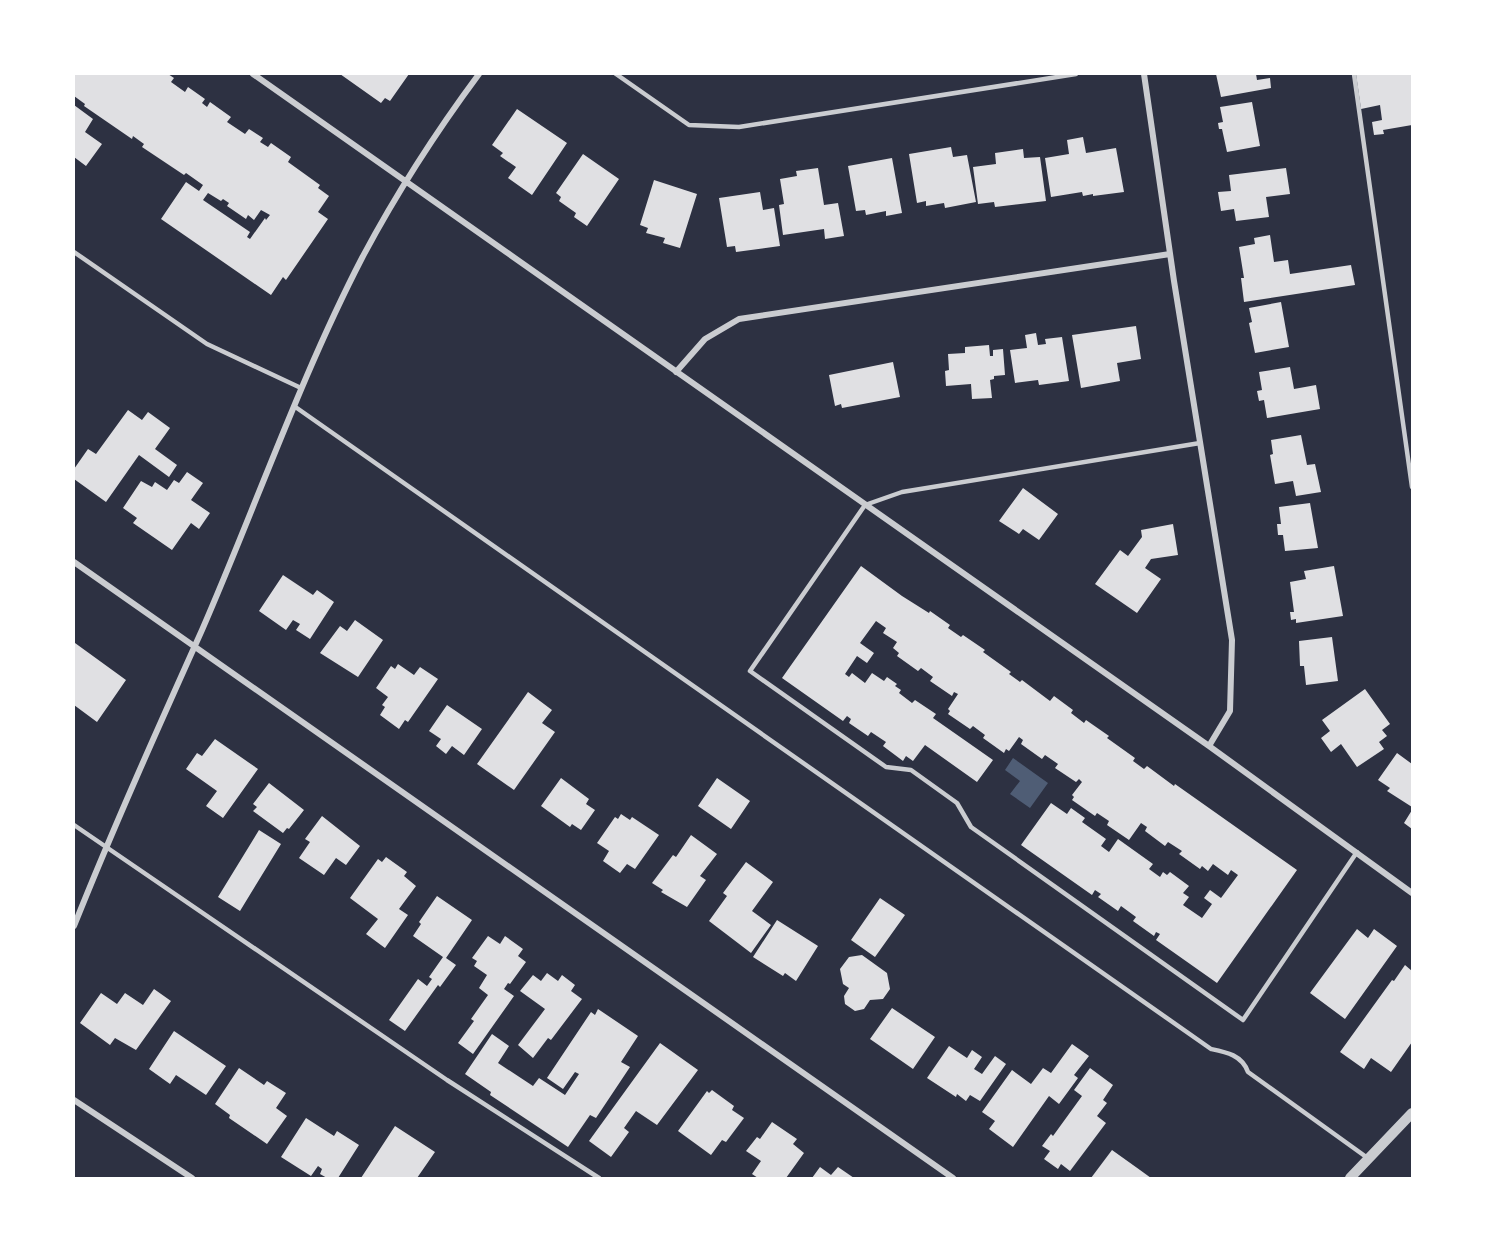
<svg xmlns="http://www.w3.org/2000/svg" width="1486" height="1252" font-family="'Asap Condensed',sans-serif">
<rect width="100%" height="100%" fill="#2d3142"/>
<path fill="#4f5d75" d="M1013 758 1048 783 1030 808 1010 794 1020 781 1005 770Z"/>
<path fill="#e0e0e3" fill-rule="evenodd" d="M74 74H168L174 78 171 82 185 92 188 87 205 99 202 103 207 107 210 102 231 117 227 122 245 134 249 129 263 138 260 142 268 147 271 143 291 157 288 162 320 185 318 188 329 196 318 212 328 219 286 280 283 277 271 295 161 219 186 182 199 191 203 185 186 173 184 175 142 147 144 144 133 136 132 139 84 106 85 104 74 96ZM208 193 221 201 223 199 229 203 227 206 246 219 248 215 254 220 261 210 270 215 266 220 265 218 250 239 247 237 250 232 203 200Z
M340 74H409L390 101 385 98 381 103Z
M1216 74H1256L1257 80 1270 78 1271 88 1221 97Z
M1356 74H1412V125L1383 130 1384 134 1374 135 1372 122 1382 120 1380 105 1361 109Z
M1252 102 1260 146 1227 152 1222 129H1219L1218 123 1223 122 1220 107Z
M74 105 93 119 85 132 102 144 86 166 74 157Z
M517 109 567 143 532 195 508 178 516 167 500 156 503 153 492 145Z
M1083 137 1086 153 1116 148 1124 192 1093 196V194L1083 196 1082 192 1051 197 1045 158 1069 154 1067 140Z
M951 147 953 157 967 155 976 202 945 208 944 203 926 206V201L917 203 909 154Z
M1023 149 1024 158 1040 157 1046 201 995 207 994 202 978 204 973 167 996 164 995 153Z
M583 154 619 179 587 226 574 217 576 213 559 201 561 197 556 193Z
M892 158 902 213 886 216V211L866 215 865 210 856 211 848 166Z
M818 168 824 205 838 203 844 236 825 239 824 229 783 235 779 205 784 204 780 179 797 176 796 171Z
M1286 168 1290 194 1266 197 1269 217 1236 221 1234 209 1221 211 1218 192 1231 191 1229 175Z
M654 180 697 194 680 248 663 243 665 238 646 233 648 228 640 225Z
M760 192 763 210 774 208 780 246 736 252 735 246 727 247 719 198Z
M1270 235 1274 262 1288 260 1290 274 1351 265 1355 285 1244 302 1241 278H1244L1239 247 1255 244 1254 238Z
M1281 302 1289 347 1255 353 1249 323 1252 322 1249 308Z
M1136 326 1141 359 1117 363 1120 381 1081 388 1072 335Z
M1036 333 1038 345 1046 344 1045 339 1062 337 1069 381 1039 385 1038 380 1015 383 1010 350 1027 348 1025 335Z
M989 345 990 356H993V350L1003 349 1005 375 994 376V379L990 380 992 398 972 399 971 384 946 386 945 371 949 370 948 354 965 353V347Z
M893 362 900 397 842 408 841 404 835 406 829 375Z
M1290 367 1294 389 1316 385 1320 409 1267 418 1264 400 1259 401 1257 391 1262 390 1259 372Z
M128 410 142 420 148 412 170 428 155 449 177 465 169 477 139 455 106 502 74 479V469L88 449 96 454Z
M1301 435 1307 465 1315 464 1321 492 1296 496 1293 481 1275 484 1270 455 1273 454 1271 440Z
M187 472 203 483 191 500 210 513 199 529 191 523 172 550 133 523 137 518 123 508 141 481 152 487 155 482 167 490 174 480 179 483Z
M1023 488 1058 514 1039 540 1023 529 1019 534 999 521Z
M1310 503 1318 548 1285 551 1283 535H1278L1277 524H1281L1279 507Z
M1173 524 1178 555 1151 559 1145 568 1161 579 1137 613 1095 584 1120 550 1128 556 1142 537 1141 530Z
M861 566 902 596 929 613 930 611 950 625 948 628 961 637 963 635 985 650 983 652 1011 672 1009 674 1020 682 1022 680 1050 701 1054 696 1073 710 1071 713 1084 723 1086 720 1109 736 1107 738 1135 758 1133 761 1144 769 1147 766 1174 786 1175 784 1297 870 1217 983 1156 940 1160 934 1156 932 1154 936 1133 921 1136 917 1121 906 1118 911 1098 897 1101 894 1095 890 1092 895 1021 845 1051 803 1067 814 1071 808 1085 818 1082 822 1106 839 1101 846 1109 852 1118 839 1153 864 1149 869 1160 877 1163 872 1167 875 1170 872 1189 886 1183 893 1189 897 1183 905 1202 918 1212 904 1204 898 1210 890 1221 898 1238 875 1231 870 1228 875 1213 864 1208 871 1202 866 1200 869 1179 854 1182 851 1168 842 1165 846 1145 831 1147 827 1141 823 1129 840 1107 825 1109 821 1097 813 1095 816 1072 800 1074 797 1072 795 1082 782 1079 779 1076 782 1055 768 1058 764 1045 755 1042 759 1021 744 1023 740 1019 737 1009 751 1006 749 1004 753 983 738 985 735 973 726 970 729 948 714 950 711 948 709 958 694 954 692 952 696 930 681 933 677 921 668 918 671 897 656 899 653 893 648 897 642 883 633 886 628 876 621 860 643 874 653 867 663 857 656 845 674 849 677 852 673 865 683 872 673 884 681 887 677 897 684 895 686 901 690 899 693 912 703 915 700 936 714 933 718 993 760 977 782 925 745 913 761 906 756 903 761 883 746 886 742 871 732 868 736 849 723 851 719 847 716 843 721 782 678Z
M1334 566 1343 616 1296 623V619L1291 620 1290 612H1294L1290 582 1306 579 1304 571Z
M283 575 313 595 317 590 334 602 310 639 296 630 300 624 293 620 286 630 259 611Z
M355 620 383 640 358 677 320 653 340 626 347 631Z
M1332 637 1338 681 1306 685 1304 666H1300L1299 641Z
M75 643 126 680 97 722 74 705Z
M398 664 414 675 420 667 438 679 408 722 405 720 399 729 380 715 385 707 382 705 388 697 376 688 391 666 395 669Z
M1365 689 1390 724 1382 730 1387 736 1379 742 1384 749 1357 767 1341 744 1331 752 1321 738 1330 731 1322 720Z
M528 692 552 710 542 723 555 732 514 790 477 764Z
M447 705 482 729 464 755 452 746 446 754 436 746 441 739 429 731Z
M215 739 258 769 223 818 206 806 217 791 186 769 197 753 202 756Z
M1397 753 1412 764V807L1387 791 1390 788 1378 780Z
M561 778 589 799 586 804 595 810 581 830 572 824 570 827 541 806Z
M717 778 750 801 731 829 698 806Z
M269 783 304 810 289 829 287 828 283 833 253 811 257 807 253 804Z
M1412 810V829L1404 823Z
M621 814 630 820 632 817 659 835 635 869 627 864 620 873 603 861 609 851 597 843 615 817 618 819Z
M322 816 360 846 346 865 336 858 324 875 299 858 310 842 305 839Z
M259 830 281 844 240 911 218 897Z
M691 835 717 854 700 876 706 880 687 907 661 892 663 890 652 883 673 855 676 857Z
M386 857 407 872 404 876 416 886 399 909 408 915 385 948 366 934 378 919 350 898 378 859 382 862Z
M746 862 773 882 752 911 771 925 751 953 709 921 727 896 723 893Z
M437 896 472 920 446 958 456 965 440 987 438 985 405 1031 389 1020 418 979 427 986 432 979 429 977 443 957 413 936 421 924 419 922Z
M880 898 905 915 875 957 851 940Z
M777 920 818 946 796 981 785 973 783 976 753 957Z
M1357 929 1368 938 1374 929 1397 946 1345 1019 1310 993Z
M488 936 500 944 505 936 523 949 518 956 526 962 510 984 508 983 504 989 514 996 473 1054 458 1043 474 1021 471 1019 488 995 479 988 487 975 474 966 477 961 472 958Z
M862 955 887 973 890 989 883 999 870 1000 864 1009 855 1011 845 1004 844 996 849 988 843 984 840 969 849 957Z
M1405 965 1412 971V1042L1391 1072 1371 1058 1364 1069 1340 1052 1392 980 1394 981Z
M547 973 558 981 562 975 575 985 571 991 582 999 551 1040 548 1038 533 1058 518 1045 545 1009 520 991 533 975 541 981Z
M154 989 171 1001 136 1050 115 1038 110 1045 80 1023 101 993 117 1004 125 993 143 1005Z
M892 1008 935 1037 913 1069 870 1039Z
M598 1009 638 1036 621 1062 630 1067 596 1118 590 1115 568 1147 490 1095 491 1092 465 1074 492 1034 509 1046 498 1063 533 1086 539 1078 565 1095 579 1074 575 1072 563 1089 547 1078 591 1012 595 1015Z
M174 1031 226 1066 206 1095 176 1075 170 1084 149 1069Z
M660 1043 698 1070 657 1125 636 1111 624 1128 629 1132 611 1157 589 1141Z
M1072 1044 1089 1056 1074 1075 1078 1078 1059 1104 1049 1096 1013 1147 989 1129 995 1121 982 1112 1012 1070 1031 1084 1043 1068 1051 1073Z
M949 1046 967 1058 972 1050 982 1057 974 1069 982 1074 995 1056 1006 1064 980 1101 970 1095 966 1101 957 1094 956 1097 927 1078Z
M239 1068 264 1085 267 1081 286 1093 276 1108 287 1116 267 1144 229 1118 230 1115 215 1104Z
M1090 1068 1113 1085 1103 1100 1107 1103 1097 1116 1106 1123 1070 1171 1061 1164 1058 1169 1044 1159 1050 1151 1042 1146 1051 1134 1053 1136 1082 1096 1074 1090Z
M712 1090 734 1106 732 1110 744 1118 726 1142 722 1140 711 1155 678 1131 707 1091 709 1093Z
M306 1118 334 1136 337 1131 359 1145 338 1178H327L320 1174 322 1169 318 1166 311 1176 281 1157Z
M772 1122 797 1139 793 1144 804 1153 786 1178H758L752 1174 761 1161 746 1151 757 1137 760 1139Z
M395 1126 435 1152 417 1178H361Z
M1112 1150 1140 1170 1151 1178H1091Z
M820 1167 831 1175 838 1167 854 1178H812Z"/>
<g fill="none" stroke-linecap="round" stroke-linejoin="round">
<path stroke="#caccd0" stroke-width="4.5" d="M616 74 689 125 739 127 1076 74
M1354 74 1412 487
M74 252 207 344 301 388
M294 406 1211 1049C1226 1052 1242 1055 1248 1072L1369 1159
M1200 443 902 492 865 505 750 671 886 767 911 770 957 803 971 827 1243 1020 1357 852
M74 825 447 1080 599 1178"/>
<path stroke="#caccd0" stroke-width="6" d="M253 74 1209 746 1412 893
M1144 74 1174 281 1232 640 1230 711 1209 746
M676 372 705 339 739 319 1170 254
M74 562 953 1178
M74 926C114 826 158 728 202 630 256 506 300 378 362 258 396 194 436 132 479 74
M74 1100 192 1178"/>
<path stroke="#caccd0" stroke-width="10" d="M1350 1178 1412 1113"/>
</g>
<rect width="1486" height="1252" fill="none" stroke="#ffffff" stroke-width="150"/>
</svg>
